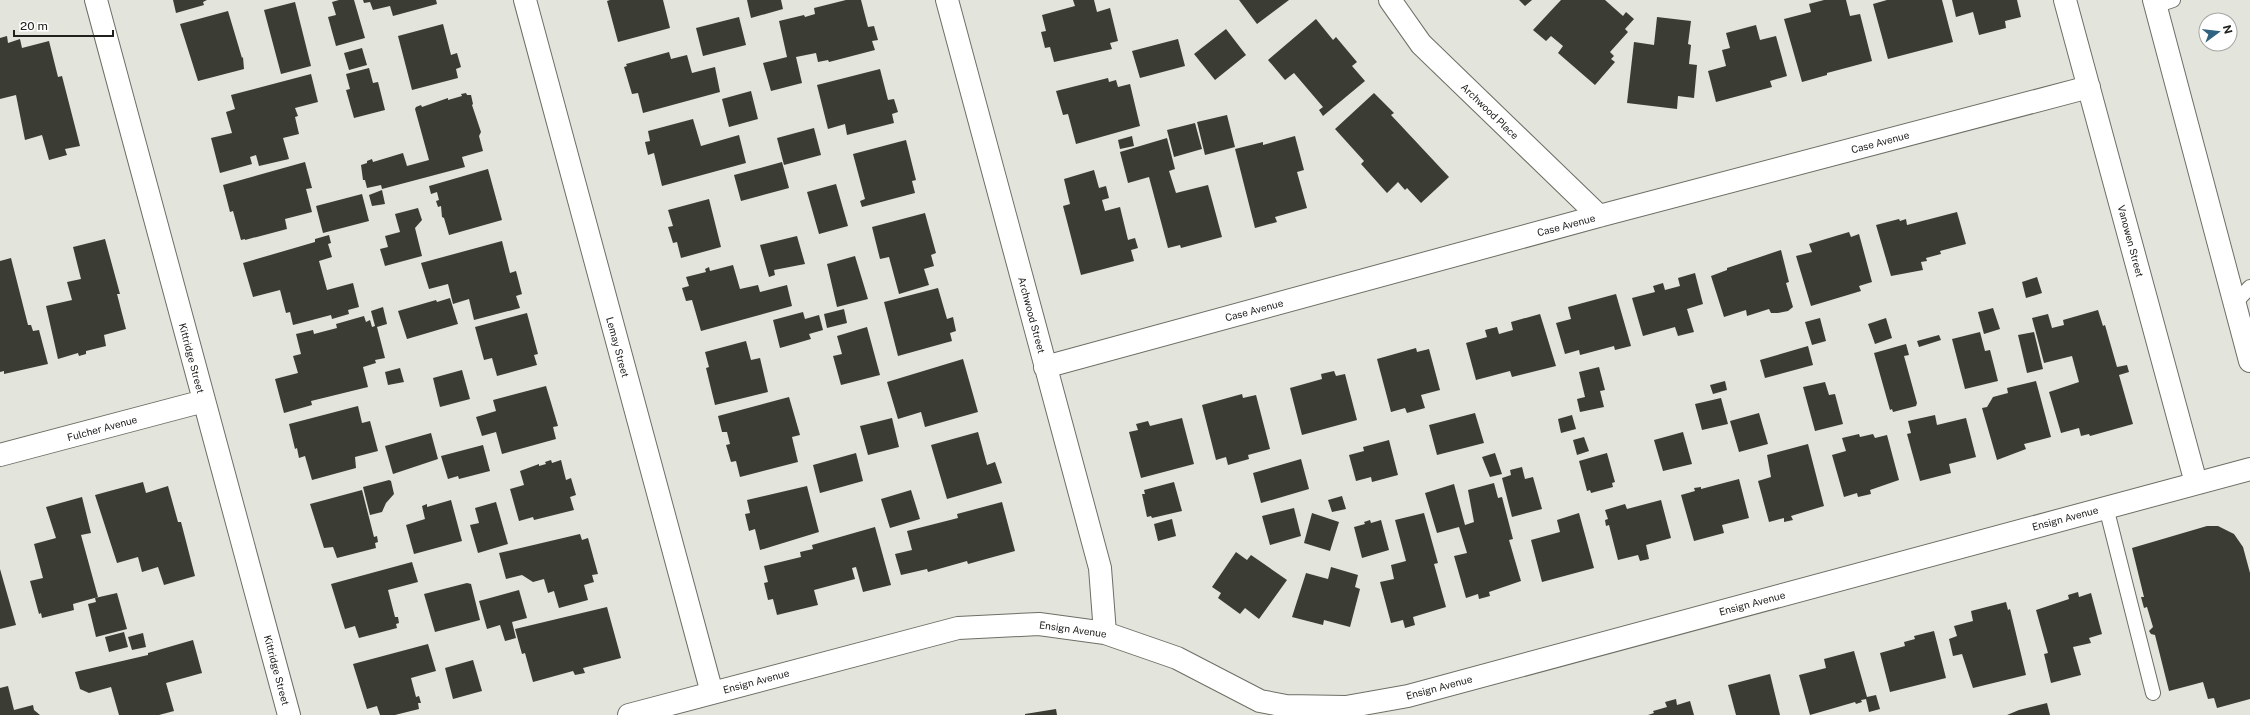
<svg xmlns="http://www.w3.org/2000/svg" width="2250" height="715" font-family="'Public Sans',sans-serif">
<rect width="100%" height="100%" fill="#e3e4db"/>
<path fill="#3b3c34" d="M173 0H207L203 2 204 5 176 13Z
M339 0H354L365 38 336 46 328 17 336 15 332 2Z
M363 0H436L437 4 393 16 390 6 373 10 370 2 364 3Z
M610 0H663L670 28 618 42 607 1Z
M747 0H781L783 9 751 18Z
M846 0H861L868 27 874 26 878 40 872 41 875 50 829 62 828 60 818 62 816 53 796 57 802 83 771 91 763 63 787 57 779 21 804 15 805 17 815 14 814 8Z
M1073 0H1094L1097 12 1110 8 1118 41 1110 43 1112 49 1054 62 1050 47 1045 48 1041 32 1046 31 1042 15 1075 6Z
M1239 0H1289L1257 24Z
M1519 0H1532L1525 6Z
M1561 0H1605L1623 16 1626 12 1634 19 1625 29 1628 32 1610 52 1614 56 1611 59 1615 62 1595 85 1558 53 1563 46 1551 36 1546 41 1533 30Z
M1824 0H1846L1850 16 1860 14 1872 61 1827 73V75L1802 82 1784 19 1811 12 1809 4Z
M1887 0H1942L1953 42 1888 59 1873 4Z
M1952 0H2017L2021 17 2005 21 2006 28 1979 35 1973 12 1956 17Z
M295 2 311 66 281 74 264 10Z
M228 11 242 58 243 57 244 69 198 81 180 24Z
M739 17 746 45 703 56 696 28Z
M1657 17 1691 21 1688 44 1691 45 1689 64 1697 65 1694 98 1678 96 1677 109 1627 103 1634 42 1654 45Z
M1316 19 1333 40 1336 37 1357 62 1352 66 1365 81 1323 116 1319 110 1323 107 1294 73 1285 80 1268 60Z
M443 24 451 55 457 53 461 67 456 69 458 78 412 90 398 36Z
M1756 25 1760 40 1776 36 1787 76 1770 81 1772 87 1716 102 1708 71 1726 66 1722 50 1730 48 1726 33Z
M1226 29 1246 55 1215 80 1194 54Z
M7 36 8 43 20 39 22 48 49 41 58 77 62 76 80 146 65 149 67 155 49 160 42 135 25 140 16 95 0 99V38Z
M1178 39 1185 66 1140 78 1132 51Z
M362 48 367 65 349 70 344 53Z
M669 52 671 59 687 55 692 73 715 67 720 92 643 113 638 93 632 94 624 67 627 66 626 64Z
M369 68 373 83 378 82 385 110 354 118 346 90 350 89 346 74Z
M880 69 888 100 894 99 898 112 892 114 894 123 847 135 845 124 828 129 817 85Z
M311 74 318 102 295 108 298 116 295 117 299 134 283 138 289 159 259 166 256 155 250 157 252 164 220 173 211 138 232 133 226 112 235 109 231 95Z
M1108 78 1109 82 1116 80 1118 87 1130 84 1140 126 1076 144 1068 114 1063 115 1056 91Z
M751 91 758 119 729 127 722 99Z
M466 93 467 95H471L473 104 472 105 481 132 479 136 483 151 462 157 465 167 382 189 381 185 367 188 365 180H363L361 165 367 163V161L372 159 373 162 403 153 407 166 429 160 415 109 416 107 421 105 422 107 448 98V100L462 96 461 94Z
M1374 93 1394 113 1391 115 1449 177 1421 203 1407 188 1405 190 1398 182 1387 193 1361 164 1364 161 1335 129Z
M1227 115 1235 147 1205 155 1197 122Z
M693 119 701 146 739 135 746 163 662 186 654 153 648 155 645 142 650 141 648 131Z
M1195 123 1202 149 1174 157 1167 130Z
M814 128 821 155 784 165 777 138Z
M1132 136 1134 146 1120 149 1118 140Z
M1295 136 1304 170 1297 172 1307 208 1275 217 1277 222 1255 228 1235 149 1263 142V145Z
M1167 138 1175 169 1169 171 1176 193 1208 185 1222 237 1181 248 1180 245 1168 248 1149 177 1128 183 1120 152Z
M906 140 916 180 912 181 915 193 862 207 860 201 865 199 853 154Z
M305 162 312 188 306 189 312 212 285 219 287 229 245 240V239L241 240 233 211 230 212 223 185Z
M782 162 789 188 741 201 734 175Z
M488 169 502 220 449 235 444 218 442 217 441 206 438 207 436 201 439 200 437 192 431 194 429 186Z
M1094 170 1099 188 1106 186 1109 198 1102 200 1105 211 1120 207 1128 240 1135 238 1138 248 1131 250 1134 261 1081 275 1063 206 1070 204 1064 179Z
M836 184 848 226 819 234 807 192Z
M382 190 385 204 372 206 369 195Z
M362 194 369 221 323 233 316 206Z
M709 199 721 247 681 258 677 242 673 243 668 227 673 226 668 210Z
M418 208 422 220 415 228 422 256 385 266 380 249 388 247 385 236 400 232 395 214Z
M1957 212 1966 244 1940 251 1941 254 1926 258 1927 261 1921 262 1923 270 1891 276 1876 225 1899 219 1900 221 1906 219 1907 225Z
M925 213 936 253 931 255 934 266 924 269 929 285 899 294 889 257 880 259 872 227Z
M1849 232 1851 237 1859 234 1872 282 1859 286 1861 291 1811 306 1796 256 1812 252 1809 244Z
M329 235 331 243 328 244 332 257 319 261 327 290 353 283 359 307 348 310 349 314 332 319 331 315 293 325 290 312 286 313 280 290 253 297 243 263 315 242V239Z
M797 236 805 264 774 270 775 275 769 277 760 245Z
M105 239 120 294H117L126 329 104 335 106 346 86 351V354L79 356 78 353 58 359 46 306 72 300 67 282 81 279 73 247Z
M502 241 510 273 516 271 522 294 516 296 520 308 474 320 469 299 453 304 448 284 429 289 421 263Z
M1781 250 1789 282 1786 283 1793 307 1788 311 1778 313H1771L1769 309 1747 316 1746 310 1724 317 1711 276 1727 270V268Z
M855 256 868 299 837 307 827 264Z
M11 258 28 325H31L33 331 39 330 48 364 4 374V371L0 372V261Z
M733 265 740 289 758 285 760 292 787 285 792 306 701 331 692 300 686 301 682 288 689 286 686 277 706 272 705 269 709 267 710 271Z
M1695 273 1703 304 1687 309 1694 332 1678 336 1675 327 1643 336 1632 298 1655 292 1653 286 1663 283 1665 290 1680 286 1678 278Z
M2037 277 2042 293 2026 298 2022 282Z
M938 288 947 319 953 317 956 331 950 333 952 341 898 356 884 302Z
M1616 294 1631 346 1615 350 1614 346 1580 355 1579 350 1565 354 1556 323 1571 319 1568 307Z
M450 298 458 324 407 339 398 311 436 300 437 302Z
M383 307 387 324 377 327 385 358 375 360 376 363 363 367 368 387 311 401 312 405 284 413 275 379 298 373 293 356 301 354 296 334 313 330 314 334 337 328 336 324 364 316 366 322 370 320 372 327 375 326 371 311Z
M1993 308 2000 329 1984 334 1978 312Z
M844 309 847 323 827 328 824 314Z
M2098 310 2103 326 2105 325 2117 367 2127 365 2129 372 2119 375 2133 424 2090 436 2089 434 2081 436 2079 428 2061 433 2049 392 2079 382 2072 356 2044 363 2032 318 2048 314 2052 328 2064 325 2063 320Z
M803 312 805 319 819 315 823 330 809 334 811 339 780 348 773 320Z
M527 313 538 354 534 355 537 365 497 376 492 358 484 360 475 327Z
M1540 314 1556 366 1512 377 1510 371 1476 380 1466 343 1487 337 1485 330 1497 327 1499 334 1513 330 1511 322Z
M1820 318 1826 341 1812 345 1805 322Z
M1886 318 1892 338 1875 344 1868 324Z
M867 327 880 375 841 385 833 356 842 354 837 336Z
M1980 332 1985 351 1990 350 1998 381 1965 389 1952 339Z
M2034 332 2043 369 2027 373 2018 335Z
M1939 335 1941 340 1919 347 1917 341Z
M746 341 751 360 760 358 768 392 715 405 706 368 709 367 705 352Z
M1906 344 1909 355 1904 356 1917 403 1916 406 1893 412 1892 409 1890 410 1874 353Z
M1808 346 1813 365 1765 378 1760 360Z
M1416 348 1417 352 1429 349 1440 390 1421 395 1425 408 1407 413 1405 408 1391 412 1377 359Z
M963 359 978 412 925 427 921 412 898 419 887 382Z
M1599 367 1605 390 1600 391 1604 407 1580 412 1577 399 1585 397 1579 372Z
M400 368 404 382 388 385 385 372Z
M462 370 470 399 440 407 433 378Z
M1334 371 1336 376 1345 374 1357 420 1302 435 1290 388 1322 379 1321 374Z
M1725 381 1727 390 1713 394 1710 385Z
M2036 381 2051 437 2024 444 2026 449 1997 460 1982 408 1987 407 1993 397 2008 393 2007 388Z
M1825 382 1829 395 1835 394 1843 424 1815 431 1803 387Z
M546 386 558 426 553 427 556 439 502 454 496 432 482 436 476 417 496 411 493 400Z
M1242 394 1243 398 1256 395 1270 449 1248 455 1249 459 1228 465 1226 457 1216 460 1202 405Z
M789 397 800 435 792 437 798 462 740 477 736 461 731 462 726 445 730 444 727 432H722L718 416Z
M1721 398 1728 424 1702 430 1695 404Z
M358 406 362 423 370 421 378 451 355 457 356 468 312 480 305 456 299 458 297 448 295 449 289 424Z
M1475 413 1484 443 1437 455 1429 425Z
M1759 413 1768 444 1739 452 1730 421Z
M1572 415 1576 429 1561 433 1558 419Z
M1935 415 1937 425 1966 418 1976 457 1949 464 1951 473 1920 481 1907 434 1911 433 1908 421Z
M892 418 899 447 868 455 860 426Z
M1182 418 1194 464 1141 478 1129 432 1138 430 1136 424 1148 421 1150 426Z
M978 432 987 465 995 462 1002 483 947 499 931 445Z
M1683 432 1692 464 1663 471 1654 440Z
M431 433 438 459 393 474 385 446Z
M1859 434 1860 437 1873 434 1875 438 1887 435 1899 480 1870 490 1871 494 1858 497 1857 493 1844 497 1832 455 1846 451 1842 438Z
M1584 437 1589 451 1577 455 1573 440Z
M1389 440 1398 475 1372 482 1371 477 1356 481 1349 455 1364 451 1363 447Z
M1808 444 1824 506 1791 516 1793 520 1784 522V518L1769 522 1758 481 1771 477 1767 455Z
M483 445 490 471 459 479 458 476 448 479 441 456Z
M856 453 863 481 820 493 813 465Z
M1495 453 1502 474 1490 477 1482 457Z
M1607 453 1615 482 1612 483 1613 487 1591 493 1590 490 1587 491 1579 461Z
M1301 459 1309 489 1261 503 1253 473Z
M551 460 552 463 561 460 566 480 571 478 576 495 570 497 574 510 534 520 533 517 519 521 510 489 524 485 520 471 539 464V466L546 464 545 462Z
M1522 467 1525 479 1533 477 1542 509 1512 517 1502 478 1511 475 1510 470Z
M1739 479 1749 518 1722 525 1724 533 1694 541 1681 495 1695 491 1694 488 1701 487V489Z
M389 480 391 481 394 494 386 503 382 512 370 515 363 487Z
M143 482 146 493 168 486 178 522H181L195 576 164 585 158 567 142 572 138 557 117 563 95 495Z
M1174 482 1182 511 1152 518 1151 516 1147 517 1142 494H1145L1144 490Z
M1494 483 1498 498 1502 497 1513 539 1509 540 1521 581 1489 592 1490 596 1479 599 1478 594 1466 598 1454 556 1467 553 1459 527 1437 533 1425 493 1454 484 1465 525 1474 522 1468 490Z
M807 486 819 532 760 550 755 529 749 531 745 514 750 513 747 500Z
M362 490 374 537 377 536 378 542 375 543 376 548 337 558 333 547 324 548 310 504Z
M911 490 920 519 890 528 881 499Z
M1342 496 1346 509 1332 512 1328 500Z
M82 497 91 533 81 535 98 597 73 604 74 610 42 618 41 613 39 614 30 581 43 578 34 544 56 538 46 507Z
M451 500 462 541 414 554 406 525 425 519 422 506 427 504V507Z
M1661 500 1671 538 1646 545 1649 559 1640 561 1638 555 1618 560 1609 525 1606 526 1605 520 1608 519 1605 510 1625 504 1627 509Z
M496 502 508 544 478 553 470 525 479 523 475 508Z
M1002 502 1015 551 968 564 967 561 928 572 927 569 901 575 895 554 912 550 907 531 958 518 957 514Z
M1294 508 1301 536 1270 545 1262 516Z
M1312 513 1339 522 1330 551 1304 543Z
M1424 513 1438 563 1434 564 1446 607 1413 617 1415 625 1405 628 1403 620 1391 623 1380 582 1394 579 1391 565 1406 561 1395 520Z
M1579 513 1594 568 1542 582 1531 540 1560 532 1557 520Z
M1172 519 1176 536 1158 541 1154 524Z
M1370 520 1371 523 1381 520 1389 550 1362 558 1354 527 1365 524 1364 522Z
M2207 526H2218L2234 534 2243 547 2250 573V699L2217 708 2214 698 2208 699 2203 682 2169 691 2155 635 2151 634 2149 631 2153 627 2147 607 2144 608 2141 597H2144L2132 548Z
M875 527 891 585 863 592 856 567 852 568 855 579 814 590 818 605 777 615 773 599 768 600 764 583 768 582 764 566 801 557 800 552 813 549 812 545Z
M580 534 582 540 588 538 598 574 592 575 594 582 584 585 588 600 559 608 554 591 548 593 544 579 533 582 522 575 506 579 499 553Z
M1236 552 1247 560 1251 555 1287 580 1259 619 1245 608 1240 614 1218 598 1221 593 1212 587Z
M412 562 418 582 388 590 395 617H398L399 623 396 624 397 628 359 638 355 626 345 629 331 584Z
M1331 567 1358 575 1355 587 1360 589 1350 627 1324 620 1323 625 1292 617 1306 573 1328 579Z
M0 569 16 625 0 629Z
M467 583 471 584 480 620 435 632 424 594Z
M519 590 527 618 512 622 516 638 505 641 500 625 487 629 479 601Z
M2078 592 2079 597 2091 593 2102 634 2089 638 2091 643 2073 647 2081 675 2051 683 2044 654 2048 653 2036 610 2069 599 2068 595Z
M117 593 127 629 96 637 88 604 96 602 95 598Z
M2006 602 2008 610 2010 609 2026 675 1973 688 1962 654 1953 656 1949 639 1957 636 1954 626 1973 621 1971 611Z
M607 607 621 658 583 668 585 673 575 675 573 671 533 682 525 653 522 654 515 629Z
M1934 631 1946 678 1890 692 1880 653 1905 646 1904 642 1915 639 1914 636Z
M124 632 128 647 109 652 105 637Z
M143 633 146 647 132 650 128 637Z
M193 640 202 673 166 683 174 711 159 715H119L111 687 89 693 80 689 75 672 148 655V653Z
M428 644 436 671 411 678 416 697 419 696 421 703H418L419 709 395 715H380L377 706 367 709 353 664Z
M1854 651 1867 697 1876 695 1880 709 1869 712 1866 699 1861 700 1862 702 1856 704 1855 702 1810 715 1799 675 1826 668 1824 659Z
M473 660 482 691 453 699 445 668Z
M1770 674 1780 715H1736L1728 685Z
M8 686 14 710 33 705 34 710 40 715H0V688Z
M1676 699 1677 705 1690 701 1694 715H1648L1654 713 1653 711 1667 707 1665 702Z
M2047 703 2050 715H2007L2019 710Z
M1056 709 1057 715H1025V714Z"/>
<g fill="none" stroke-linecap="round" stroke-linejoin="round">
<defs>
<path id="service" d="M2155 6 2173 0
M2235 303 2250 287
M2106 507 2153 693"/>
<path id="minor" d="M96 0 289 715
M525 0 712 693
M947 0 1100 568 1105 633
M1390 0 1421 44 1599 216
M2065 0 2196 483
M1045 367 1599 216 2089 87
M0 455 204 401
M629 715 958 628 1039 624 1105 633 1177 658 1260 701 1286 706 1346 707 1408 696 2250 469"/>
<path id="secondary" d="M2154 0 2250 361"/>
</defs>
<use href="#service" stroke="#6e6e66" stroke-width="16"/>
<use href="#minor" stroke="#6e6e66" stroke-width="24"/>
<use href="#secondary" stroke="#6e6e66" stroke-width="24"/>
<use href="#service" stroke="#fff" stroke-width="14"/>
<use href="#minor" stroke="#fff" stroke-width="22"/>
<use href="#secondary" stroke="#fff" stroke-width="22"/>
</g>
<g text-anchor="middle" stroke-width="4" stroke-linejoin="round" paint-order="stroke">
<g font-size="10" fill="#20211d" stroke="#fff">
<text transform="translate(1490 111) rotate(44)" y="4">Archwood Place</text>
<text transform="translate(1880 142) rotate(-15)" y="4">Case Avenue</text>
<text transform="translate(1566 225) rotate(-15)" y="4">Case Avenue</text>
<text transform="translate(2131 241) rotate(75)" y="4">Vanowen Street</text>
<text transform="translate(1254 310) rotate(-15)" y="4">Case Avenue</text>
<text transform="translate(1032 315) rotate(75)" y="4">Archwood Street</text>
<text transform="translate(618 347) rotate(75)" y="4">Lemay Street</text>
<text transform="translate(192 358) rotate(75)" y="4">Kittridge Street</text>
<text transform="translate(102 428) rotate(-15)" y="4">Fulcher Avenue</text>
<text transform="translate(2065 518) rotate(-15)" y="4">Ensign Avenue</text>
<text transform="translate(1752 603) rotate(-15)" y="4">Ensign Avenue</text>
<text transform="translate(1073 629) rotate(8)" y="4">Ensign Avenue</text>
<text transform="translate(277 670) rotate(75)" y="4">Kittridge Street</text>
<text transform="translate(756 681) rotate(-15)" y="4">Ensign Avenue</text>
<text transform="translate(1439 687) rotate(-15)" y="4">Ensign Avenue</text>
</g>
</g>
<g transform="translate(2218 32) rotate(75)"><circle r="19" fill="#ffffff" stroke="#a6a6a5"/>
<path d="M0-3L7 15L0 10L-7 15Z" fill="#2f637f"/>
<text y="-6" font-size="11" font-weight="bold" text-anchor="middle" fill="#20211d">N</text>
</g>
<path d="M14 30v6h99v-6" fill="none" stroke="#20211d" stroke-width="2"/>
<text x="20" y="30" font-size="12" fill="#20211d" stroke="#ffffff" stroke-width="3" paint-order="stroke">20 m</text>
</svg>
